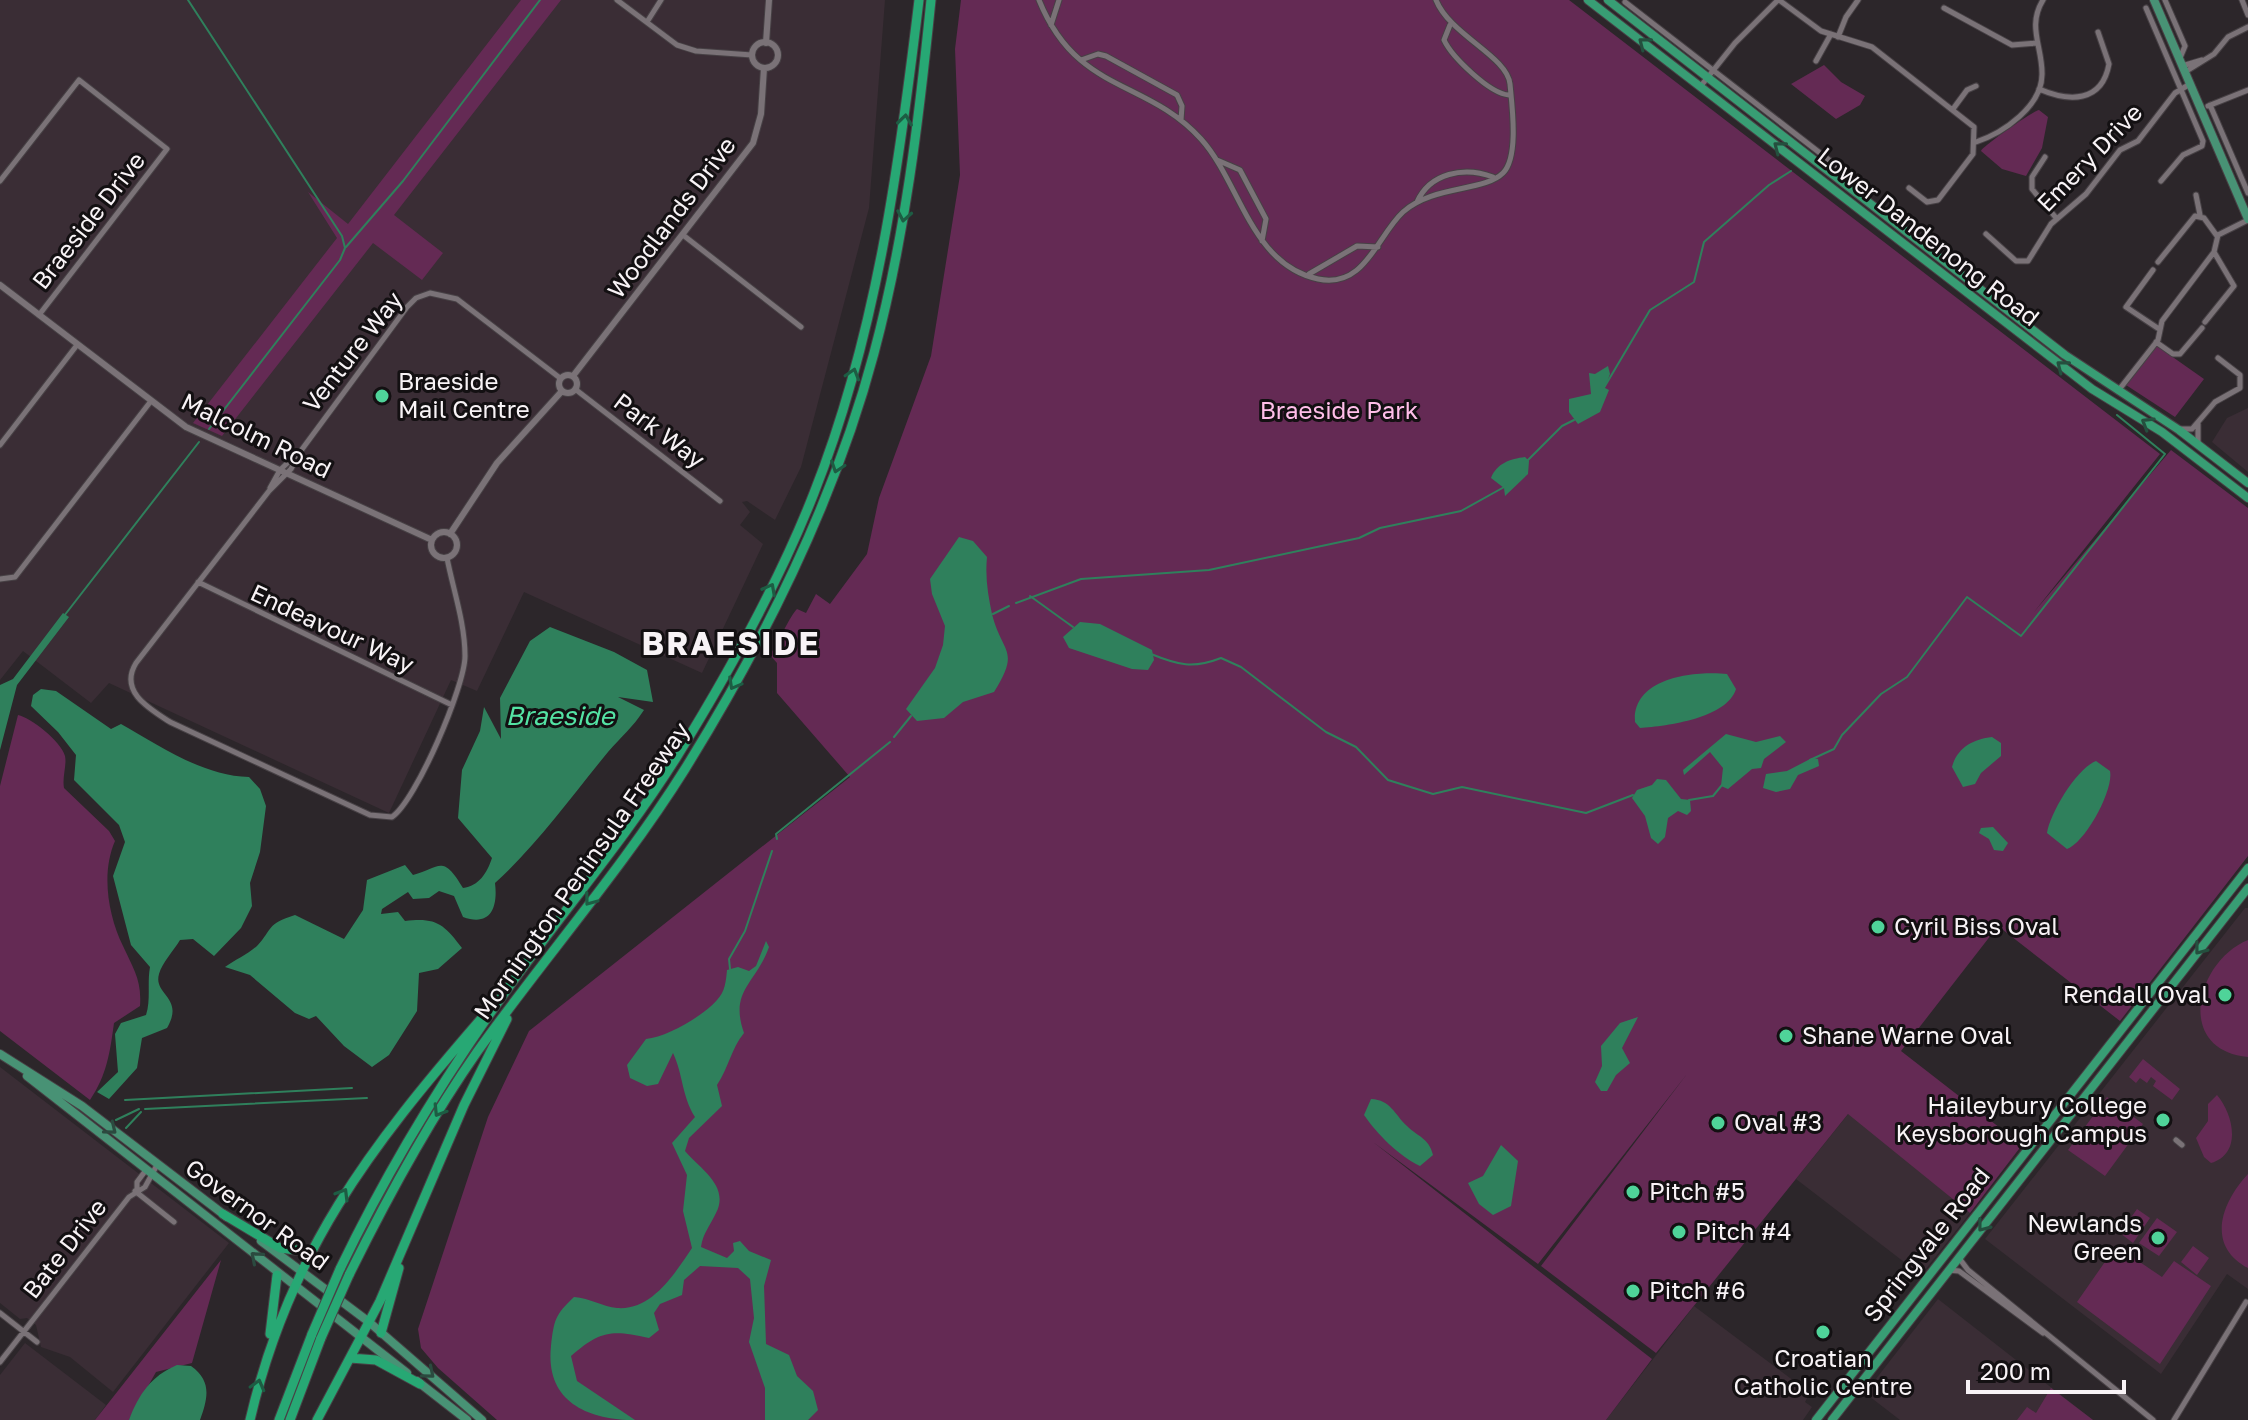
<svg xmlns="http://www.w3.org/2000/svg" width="2248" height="1420" font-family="'Golos Text',sans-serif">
<rect width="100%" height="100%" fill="#2c262a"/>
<path fill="#3a2d35" d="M0 0H885L869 208 801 467 775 520 747 501 742 502 750 512 740 525 763 544 702 673 524 592 477 691 451 680 389 813 109 683 91 703 23 651 0 680Z
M2248 408V472L2212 442 2227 418Z
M2245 908H2248V1289L2227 1274 2161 1374 1985 1239Z
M0 1067 229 1243 113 1392 70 1357 41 1347 36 1325 27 1318 20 1319 0 1303Z
M1849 1113 1970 1213 1921 1275 1796 1179Z
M1938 1299 2093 1420H1900L1865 1393Z
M1694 1306 1810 1393 1805 1402 1812 1407 1803 1420H1606Z
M25 1343 106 1405 95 1420H0V1375Z"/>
<path fill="#642a54" d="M521 0H561L394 215 443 253 422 280 373 243 222 436 193 423 337 238 308 192 348 224Z
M961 0H1569L2160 454 2034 612 2171 450 2248 508V856L2120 1021 1998 926 1901 1051 2022 1145 1970 1213 1848 1114 1656 1353 1541 1266 1687 1074 1538 1264 1373 1142 1652 1359 1606 1420H497L438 1368 421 1348 418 1329 488 1117 529 1031 850 777 777 693V663L770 655C778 643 790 616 797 609L806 613 816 594 830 604 867 554 879 498 931 356 960 175 955 49Z
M1824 65 1841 82 1865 96 1860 105 1836 119 1791 84Z
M2039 110 2048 117 2042 148 2026 176 2002 169 1981 151C1983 146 2033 111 2039 110Z
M2157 346 2204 379 2175 417 2126 385Z
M18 715C31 718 61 741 65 756 67 765 62 777 64 788L109 831 115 841C101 873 108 915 123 946 133 968 142 980 140 1006L114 1023C110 1052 107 1075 90 1100L0 1031V786Z
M2248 940V1057C2174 1050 2196 961 2248 940Z
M2143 1059 2180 1089 2172 1100 2153 1086 2156 1081 2151 1077 2147 1083 2140 1078 2136 1083 2129 1077Z
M2217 1095C2234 1115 2242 1154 2211 1163L2204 1157 2196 1138 2208 1121V1104Z
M2107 1097 2143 1124 2105 1176 2068 1150Z
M2248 1174V1268C2205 1245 2222 1202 2248 1174Z
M2137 1209 2150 1218 2133 1243 2120 1233Z
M2157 1218 2177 1232 2159 1256 2139 1243Z
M2116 1246 2162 1277 2174 1261 2211 1286 2160 1364 2077 1302Z
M2193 1246 2209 1258 2197 1275 2181 1262Z
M221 1260 192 1363 156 1372 129 1420H95Z
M2051 1388 2093 1420H2017L2027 1407 2036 1413Z"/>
<path fill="#2f805c" d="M1608 366 1610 374 1605 388 1609 390 1600 412 1578 424 1569 412V399L1591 394 1589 373 1595 374Z
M1525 457 1529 461 1528 474 1505 496 1504 488 1491 478C1497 463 1510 459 1525 457Z
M959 537 973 541 987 557C985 577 988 595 992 614 1002 654 1021 649 994 692L963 702 944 718 917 721 906 709 935 668 943 645 945 626 932 594 930 579Z
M63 613 69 617 17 685 0 750V685L13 679Z
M1080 622 1100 624 1152 650 1154 660 1148 670 1132 669 1069 648 1063 637Z
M550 627 614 652 647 670 653 702 618 697 644 710C633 727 621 737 608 752 571 797 536 846 495 883 498 907 491 927 463 917L454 896 439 891 429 898 413 899 408 892 382 909 381 914 398 912 405 921C436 917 444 924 462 948L438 969 419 973 417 1011 389 1055 372 1067 344 1046 316 1016 309 1019 295 1013 250 975 225 967C235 960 248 954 257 946 273 929 266 924 295 915L344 939 363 910 367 880 405 865 413 875C440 868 442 853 463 888 479 886 487 873 492 858L458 818 462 770 480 731 484 707 501 739 500 698 530 641Z
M1727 674 1736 689C1727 718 1668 726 1640 728L1635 722C1632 677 1695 671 1727 674Z
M41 689 56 691 111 729 121 724C160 746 203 776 249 777L260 789 266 806 260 852 250 883 252 906 241 928 214 956 193 939 180 940C174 950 162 963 159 974 153 995 185 997 167 1028L142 1038 137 1068 109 1099 97 1092 118 1072 115 1034 121 1023 146 1015C151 999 147 984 150 967L131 945 113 876 125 842 119 825 74 780 76 755 58 732 31 706 33 695Z
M1726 734 1756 742 1780 736 1786 742 1764 759 1761 768 1752 769 1728 789 1721 786 1723 768 1710 752 1684 775 1683 770Z
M1992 737 2001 743V756L1981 773 1975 784 1963 787 1952 767C1957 748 1973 739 1992 737Z
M1812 758 1818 759 1819 766 1798 775 1790 789 1776 792 1763 788 1766 774 1787 771Z
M2096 761 2110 771C2114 790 2085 843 2067 849L2047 833C2050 813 2077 768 2096 761Z
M1657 779 1666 780 1681 799 1690 800 1691 811 1687 815 1678 811 1668 818 1665 837 1658 844 1651 838 1645 816 1632 798 1637 790 1652 785Z
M1993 827 2008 843 2003 851 1994 850 1989 839 1979 833 1981 828Z
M766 941 769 947C756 984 729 990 744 1033 731 1049 729 1067 717 1085L722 1106 689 1138 685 1151C700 1169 730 1186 716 1213 710 1226 703 1233 701 1247L727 1258 734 1251 733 1243 740 1241 749 1251 771 1260 764 1286 766 1344 789 1355 797 1376 813 1391 818 1410 808 1420H765V1388L749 1342 754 1318 750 1279 738 1268 700 1266 684 1280 682 1295 660 1304 654 1313 659 1330 649 1338C612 1330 601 1330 571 1356L577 1381 635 1420C587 1420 545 1401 551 1346 554 1320 555 1315 574 1297 590 1298 603 1307 617 1308 652 1311 675 1273 692 1248L683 1211 687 1175 672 1143 695 1117C682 1097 683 1074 673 1053L658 1084 647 1086 630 1078 627 1065 646 1039C667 1037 703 1016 717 1000 725 992 726 981 727 970L738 967 749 971 756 966Z
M1638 1017 1622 1048 1630 1063 1616 1075 1607 1091H1601L1595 1082 1602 1066 1601 1046 1620 1023Z
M1371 1099C1391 1100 1394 1114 1407 1126 1418 1137 1429 1138 1433 1155L1420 1166C1399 1156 1377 1134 1364 1115Z
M1501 1145 1518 1161 1511 1206 1493 1215 1479 1204 1468 1183 1483 1176Z
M177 1365 191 1366C212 1381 208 1398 200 1420H129C139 1394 151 1376 177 1365Z"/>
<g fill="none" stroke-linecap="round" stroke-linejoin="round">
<path stroke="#2f805c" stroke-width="2" d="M188 0 342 236 345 248 340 260 209 429
M346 247 403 181 540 0
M1605 386 1650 310 1694 282 1704 242 1769 185 1791 171
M1528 460 1562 426 1574 420
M1030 596 1073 627
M1016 603 1081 579 1209 570 1359 538 1380 528 1461 511 1506 486
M993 614 1009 606
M64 616 199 442
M1151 654C1178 665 1193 669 1221 658L1241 667 1326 732 1356 747 1388 780 1433 794 1462 787 1586 813 1633 795
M894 737 911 716
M1810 760 1834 749 1842 735 1881 694 1907 677 1967 597 2021 636 2165 454 2117 415
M1689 800 1713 796 1722 785
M777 839 776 834 890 742
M730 969 729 959 745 931 772 851
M125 1100 352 1088
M145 1109 367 1098
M116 1120 139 1109
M126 1128 141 1112"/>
<defs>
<path id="minor" d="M617 0 677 45 696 51 752 55
M1039 0C1077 94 1146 78 1201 139 1240 182 1251 265 1318 279 1365 289 1377 236 1403 212 1433 185 1484 192 1503 173 1519 157 1512 106 1510 84 1507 56 1450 35 1436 0
M1779 0 1821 31 1872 47 1974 127 1973 154 1938 200 1927 202 1909 188
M2165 0 2185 46 2180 58
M2242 0 2248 15
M1625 2 1860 184 1862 197
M1944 8 2012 45 2036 43
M2146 8 2203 141 2202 146 2183 155 2161 181
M647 22 661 0
M1051 25 1059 0
M1450 25 1444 40C1452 57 1490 94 1509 95
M1838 37 1846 17 1858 0
M1081 60 1098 54 1106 56 1177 95 1182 106 1181 120
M1816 61 1831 34
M2182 66 2202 60
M2185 72 2214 54 2228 37 2248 27
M1700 87 1735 43 1778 0
M2039 89C2069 102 2102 103 2109 64L2098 32
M2210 105 2248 193
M2208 106 2248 90
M1953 109 1967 90 1976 86
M1976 142C2003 133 2043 106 2042 73 2042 46 2027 26 2043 0
M2045 157 2032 177V189L2057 219
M1217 160 1240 170 1266 219 1262 241
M0 181 79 80 167 149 39 315
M2196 195 2200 215
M1417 202C1430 173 1464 166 1493 177
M1986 234 2016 261H2028L2051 224 2086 194 2120 150 2138 141 2175 93 2190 84
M683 235 801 327
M2158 262 2195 216 2204 218 2217 236
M2153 270 2126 307 2159 329
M1309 274 1357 246 1378 247
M2205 322 2234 286 2214 252
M2156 342 2173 354H2180L2202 328
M575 389 720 501
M2118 391 2158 340 2162 321 2214 252 2218 235 2248 220
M2178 429H2192L2215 402 2240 388V375L2218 358
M2198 444V424
M0 445 77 345
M270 488 280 470 296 455
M447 558C453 589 465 623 465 656 465 686 416 801 392 817L370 815 170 722C148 708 119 691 136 663L269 491 291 469 300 452 407 307 416 298 430 293 457 299 560 378
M0 579 15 577 151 401
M198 582 452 705
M2176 1140 2182 1145
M137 1190V1182L146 1170
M135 1191 174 1222
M1959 1258 1968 1270 2153 1420
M1949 1270 1959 1271 2043 1333
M0 1313 37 1342
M0 1362 129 1197 145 1187 157 1165
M2174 1420 2246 1302"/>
<path id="tertiary" d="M752 55a13 13 0 1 1 26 0a13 13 0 1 1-26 0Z
M766 43 769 0
M0 285 186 427 432 540
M559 384a9 9 0 1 1 18 0a9 9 0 1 1-18 0Z
M573 376 753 143 761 114 764 68
M431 545a13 13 0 1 1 26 0a13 13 0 1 1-26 0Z
M450 534 497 463 562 391"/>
<path id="primary" d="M2154 0 2248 219
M0 1054 82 1106 227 1217
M27 1076 407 1373
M261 1241 369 1322 482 1420
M417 1381 467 1420"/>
<path id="trunk" d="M1588 0 2092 389 2162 432 2248 498
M1608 0 2065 355 2179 430 2248 483
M1816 1420 2248 868
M1832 1420 2248 888"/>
<path id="motorway" d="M223 1214 280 1248 311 1252
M340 1269C387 1171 444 1077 508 988 563 911 625 839 676 758 728 674 778 585 814 493 876 336 899 167 919 0
M349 1275C387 1198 428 1122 477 1052 545 957 623 868 685 769 765 640 835 500 874 353 905 237 919 119 931 0
M381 1333 399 1268
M270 1334 277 1275
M350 1358 376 1360 420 1384
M250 1420C289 1252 370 1147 481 1019
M279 1420 312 1334
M290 1420 321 1338
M317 1420 380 1301 464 1105 507 1019"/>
</defs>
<use href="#minor" stroke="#474145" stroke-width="7"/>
<use href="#tertiary" stroke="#474145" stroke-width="8"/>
<use href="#primary" stroke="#474145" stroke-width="10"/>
<use href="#trunk" stroke="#474145" stroke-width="10"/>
<use href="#motorway" stroke="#474145" stroke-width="11"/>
<use href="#minor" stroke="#7a7277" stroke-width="5"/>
<use href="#tertiary" stroke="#7a7277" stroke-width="6"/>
<use href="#primary" stroke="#489275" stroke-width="8"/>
<use href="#trunk" stroke="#389d74" stroke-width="8"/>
<use href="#motorway" stroke="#27a874" stroke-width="9"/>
<defs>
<path id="motorway-bridge" d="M312 1334 340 1269
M321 1338 349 1275"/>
</defs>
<use href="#motorway-bridge" stroke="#474145" stroke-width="11" stroke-linecap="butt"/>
<use href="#motorway-bridge" stroke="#27a874" stroke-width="9"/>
</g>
<defs><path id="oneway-chevron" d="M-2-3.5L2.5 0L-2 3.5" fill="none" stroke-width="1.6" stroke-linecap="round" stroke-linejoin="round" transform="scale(2)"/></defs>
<g stroke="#244f3e">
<use href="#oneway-chevron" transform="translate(1644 43) rotate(-142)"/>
<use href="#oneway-chevron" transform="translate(1779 147) rotate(-142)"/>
<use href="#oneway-chevron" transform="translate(2062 366) rotate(-142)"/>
<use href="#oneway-chevron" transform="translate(2147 423) rotate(-149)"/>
<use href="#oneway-chevron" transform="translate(2200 949) rotate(128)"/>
<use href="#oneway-chevron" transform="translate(1983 1226) rotate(128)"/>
</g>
<g stroke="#1d5c43">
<use href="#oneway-chevron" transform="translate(905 120) rotate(-82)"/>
<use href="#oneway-chevron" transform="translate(904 216) rotate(100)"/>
<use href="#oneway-chevron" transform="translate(853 374) rotate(-73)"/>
<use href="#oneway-chevron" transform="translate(837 467) rotate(109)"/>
<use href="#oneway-chevron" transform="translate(770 589) rotate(-62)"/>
<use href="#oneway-chevron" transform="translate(734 684) rotate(119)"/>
<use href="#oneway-chevron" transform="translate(590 900) rotate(127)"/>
<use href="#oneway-chevron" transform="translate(439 1111) rotate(122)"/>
<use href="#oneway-chevron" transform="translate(343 1194) rotate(-59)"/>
<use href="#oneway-chevron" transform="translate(258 1385) rotate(-75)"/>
</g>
<g stroke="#2b4a3f">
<use href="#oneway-chevron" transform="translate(111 1129) rotate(39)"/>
<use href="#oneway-chevron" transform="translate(256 1257) rotate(-139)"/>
<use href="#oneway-chevron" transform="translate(429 1373) rotate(40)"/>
</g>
<g fill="#4fd399" stroke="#131012" stroke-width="3">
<circle cx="382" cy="396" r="8"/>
<circle cx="1878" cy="927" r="8"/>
<circle cx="2225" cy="995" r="8"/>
<circle cx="1786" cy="1036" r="8"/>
<circle cx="2163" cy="1120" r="8"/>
<circle cx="1718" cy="1123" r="8"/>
<circle cx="1633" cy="1192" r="8"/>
<circle cx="1679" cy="1232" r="8"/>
<circle cx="2158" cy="1238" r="8"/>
<circle cx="1633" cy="1291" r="8"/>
<circle cx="1823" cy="1332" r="8"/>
</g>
<g text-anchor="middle" stroke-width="6" stroke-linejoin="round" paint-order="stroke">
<g font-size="24" fill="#f8f3f6" stroke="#131012">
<text transform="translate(2090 158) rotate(-46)" y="8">Emery Drive</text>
<text transform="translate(672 218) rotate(-53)" y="8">Woodlands Drive</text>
<text transform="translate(89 221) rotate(-52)" y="8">Braeside Drive</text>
<text transform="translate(1928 237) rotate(38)" y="8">Lower Dandenong Road</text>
<text transform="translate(353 352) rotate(-52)" y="8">Venture Way</text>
<text transform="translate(659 431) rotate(37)" y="8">Park Way</text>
<text transform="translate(256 436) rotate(26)" y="8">Malcolm Road</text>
<text transform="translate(332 629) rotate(25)" y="8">Endeavour Way</text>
<text transform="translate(582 871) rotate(-55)" y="8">Mornington Peninsula Freeway</text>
<text transform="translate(257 1215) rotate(36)" y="8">Governor Road</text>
<text transform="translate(1927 1245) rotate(-52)" y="8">Springvale Road</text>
<text transform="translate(65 1249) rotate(-52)" y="8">Bate Drive</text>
</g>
<g font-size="24" fill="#f8f3f6" stroke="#131012" text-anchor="start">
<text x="398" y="390">Braeside<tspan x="398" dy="28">Mail Centre</tspan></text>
<text x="1894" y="935">Cyril Biss Oval</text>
<text x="2209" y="1003" text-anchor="end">Rendall Oval</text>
<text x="1802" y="1044">Shane Warne Oval</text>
<text x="2147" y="1114" text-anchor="end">Haileybury College<tspan x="2147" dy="28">Keysborough Campus</tspan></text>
<text x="1734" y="1131">Oval #3</text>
<text x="1649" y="1200">Pitch #5</text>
<text x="2142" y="1232" text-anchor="end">Newlands<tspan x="2142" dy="28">Green</tspan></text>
<text x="1695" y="1240">Pitch #4</text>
<text x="1649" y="1299">Pitch #6</text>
<text x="1823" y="1367" text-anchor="middle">Croatian<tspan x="1823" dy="28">Catholic Centre</tspan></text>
</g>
<g font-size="24" fill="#ffbee9" stroke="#131012">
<text x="1339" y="419">Braeside Park</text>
</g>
<g font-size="26" font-style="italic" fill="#54e3a4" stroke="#131012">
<text x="560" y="725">Braeside</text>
</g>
<g font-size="32" font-weight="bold" letter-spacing="2" fill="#f8f3f6" stroke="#131012">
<text x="731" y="655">BRAESIDE</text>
</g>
</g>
<path d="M1968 1380v12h156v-12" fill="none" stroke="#f8f3f6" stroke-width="4"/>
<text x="1980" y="1380" font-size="24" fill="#f8f3f6" stroke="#131012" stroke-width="6" paint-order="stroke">200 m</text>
</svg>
